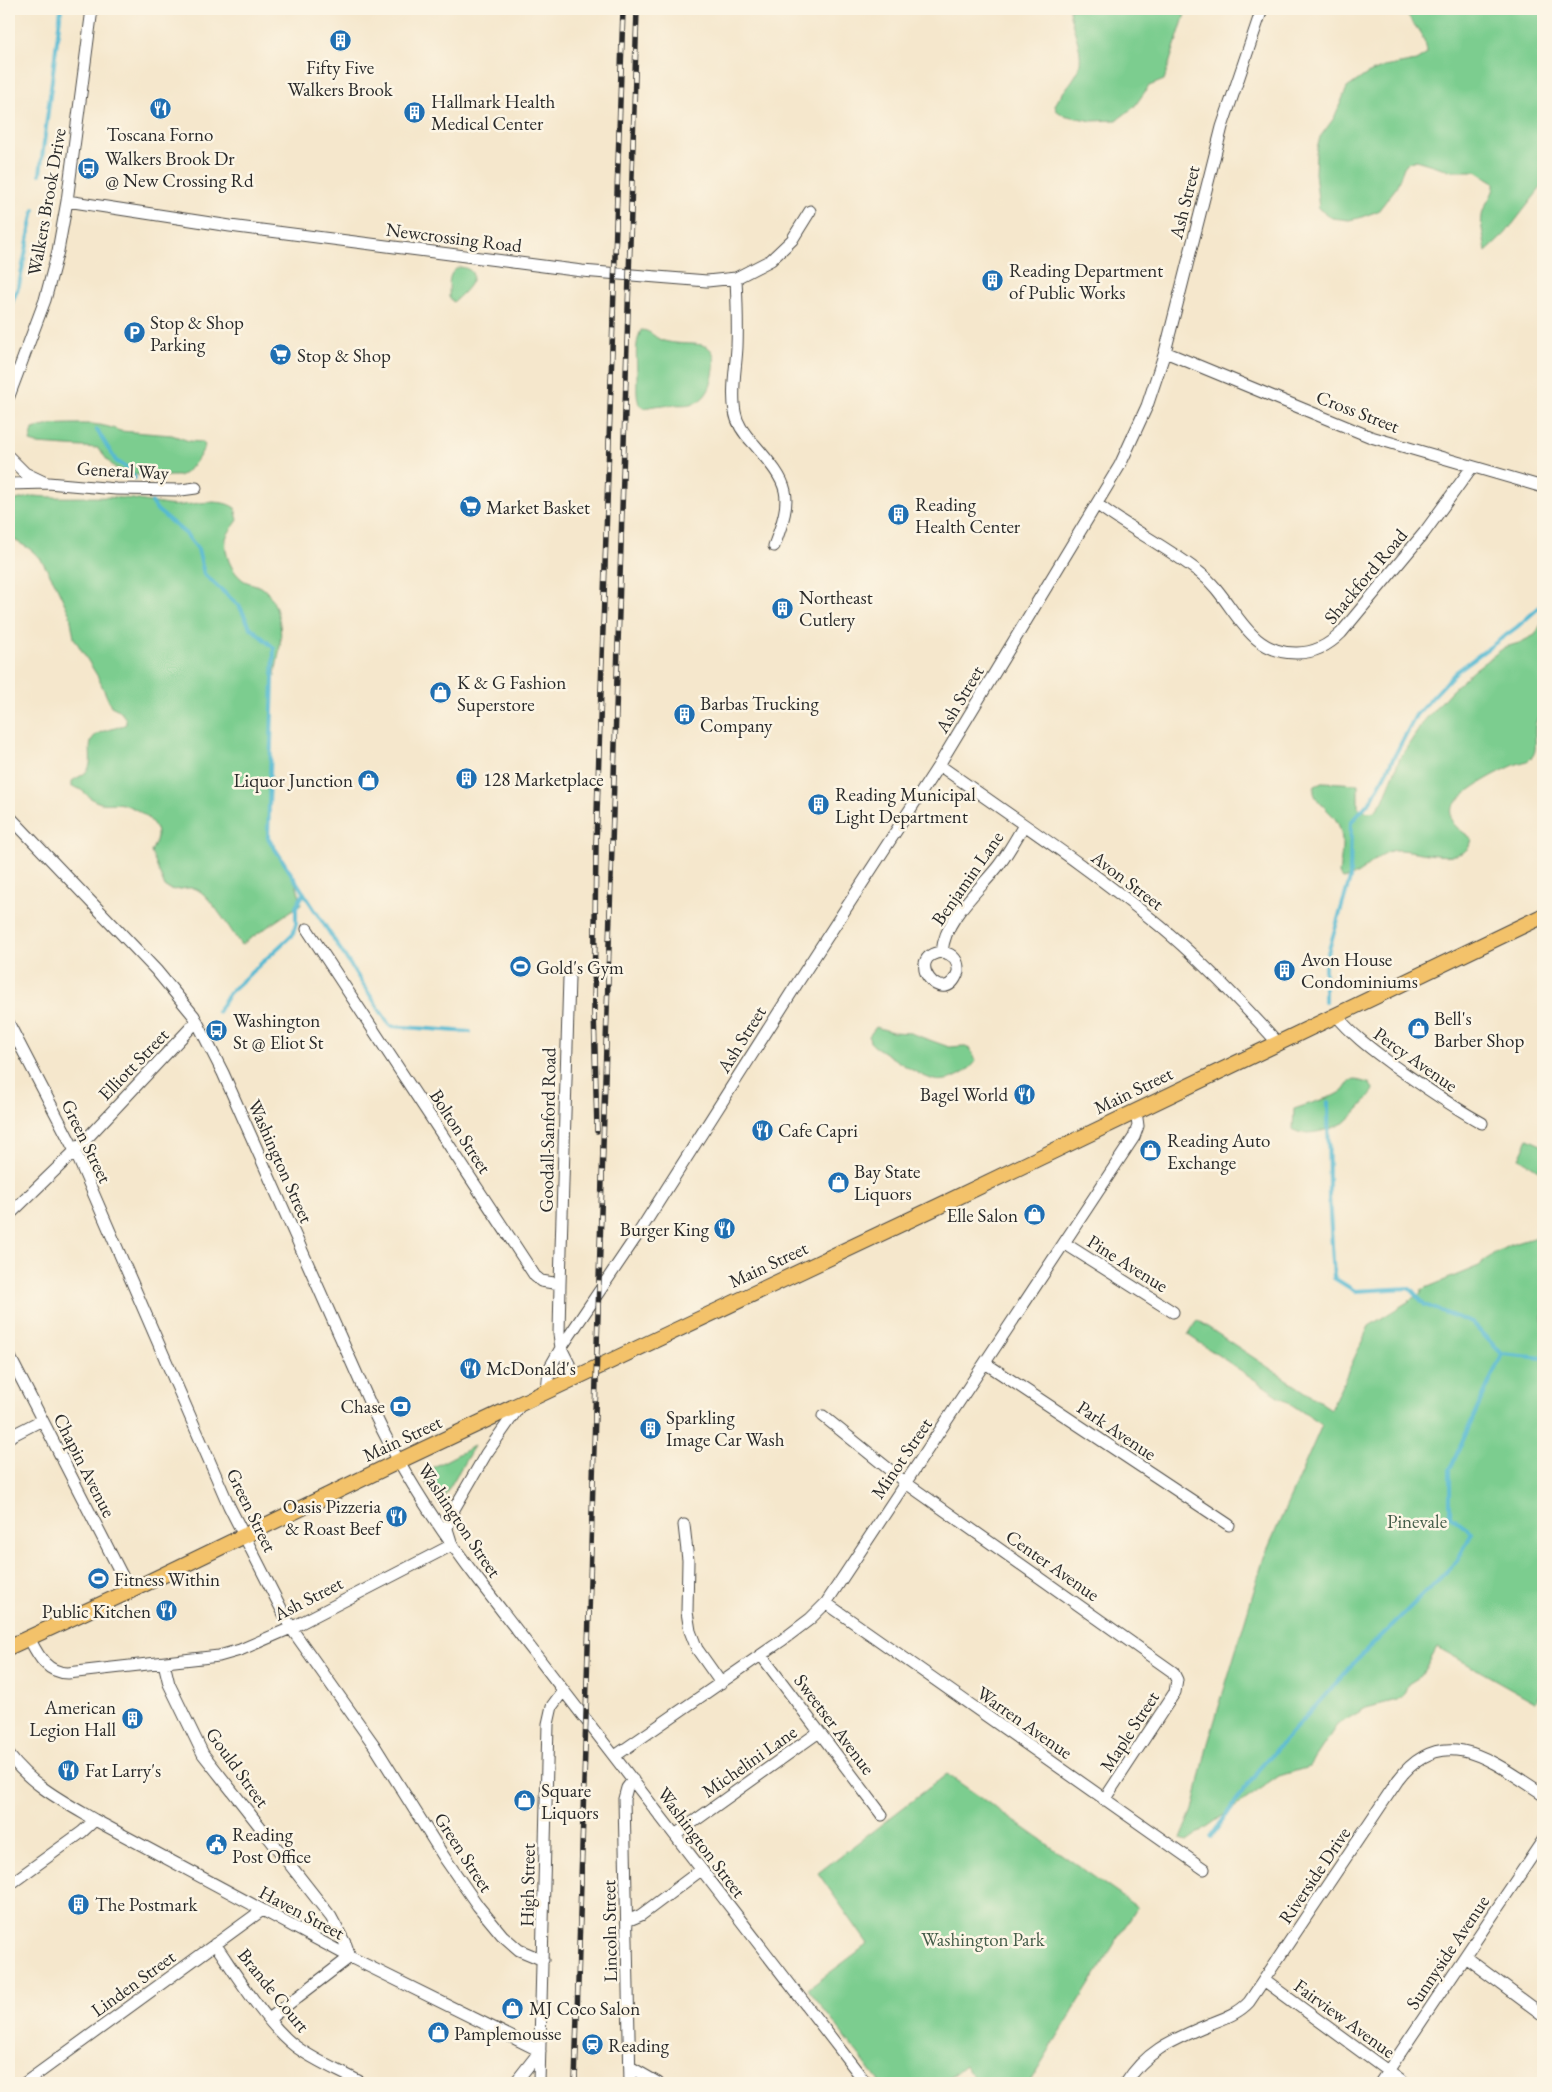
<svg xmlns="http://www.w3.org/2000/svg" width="1552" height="2092" font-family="'EB Garamond',serif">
<rect width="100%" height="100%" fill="#fcf5e5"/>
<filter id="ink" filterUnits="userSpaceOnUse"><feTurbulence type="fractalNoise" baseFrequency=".02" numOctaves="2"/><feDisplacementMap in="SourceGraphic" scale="10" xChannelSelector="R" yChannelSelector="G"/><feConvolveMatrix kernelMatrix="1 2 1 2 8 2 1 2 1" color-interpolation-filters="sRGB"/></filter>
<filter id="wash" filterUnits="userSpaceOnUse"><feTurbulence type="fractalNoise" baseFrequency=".0096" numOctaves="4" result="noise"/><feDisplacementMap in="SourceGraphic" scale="20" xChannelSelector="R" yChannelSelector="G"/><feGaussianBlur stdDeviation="1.12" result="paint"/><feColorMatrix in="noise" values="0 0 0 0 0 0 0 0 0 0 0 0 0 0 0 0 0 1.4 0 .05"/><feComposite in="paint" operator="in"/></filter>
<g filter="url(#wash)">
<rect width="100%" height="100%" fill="#f5e7cc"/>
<path fill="#7bcd8f" stroke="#537c5d" d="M1069 9H1183L1185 14 1164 80 1149 86 1134 107 1117 120 1092 121 1063 115 1056 110 1055 105C1061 93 1071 84 1077 73 1087 53 1071 29 1069 9Z
M1402 9H1543V185L1505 234 1486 252C1485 241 1480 227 1482 216 1483 203 1496 195 1494 182L1476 171H1452L1416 160 1407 163 1404 167 1396 188 1378 211 1359 218 1349 220 1332 218 1319 209 1315 173 1316 153 1320 137 1334 118 1347 88 1367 74 1384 67 1416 61 1427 54C1427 36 1411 22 1402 9Z
M460 267C488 271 463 294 453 302L449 297C450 284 446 273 460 267Z
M641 330C651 330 655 339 664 341 695 349 723 332 712 380 710 390 704 400 694 403 686 406 676 404 668 405 660 405 652 406 645 408L639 404C636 394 637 387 637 377 637 359 634 346 641 330Z
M92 424C101 425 112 427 120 431L172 435 189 441 202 442 205 445C201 456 190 472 179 476 160 476 129 478 114 467 108 462 103 454 98 448L37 444 30 442 33 429C52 423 72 424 92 424Z
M33 496C66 499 100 495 133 499 144 501 156 503 167 505 189 508 216 495 235 508L238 520C235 525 227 533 226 539 224 554 231 571 243 580 249 584 258 584 264 589 270 594 275 604 277 612 286 637 276 662 273 687L268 837C282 855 298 880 301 904L241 945C232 932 209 894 196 889 185 885 176 894 165 887L151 852C153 847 156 842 157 837 159 821 135 807 122 804 114 802 105 805 98 802 88 799 83 787 72 787V781C76 778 82 776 86 772 96 762 84 743 96 735 104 729 117 729 126 724V719L119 710 111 706 98 677 74 638 70 615 54 581 40 558 30 549 9 537V506L16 500Z
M1543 621V712C1527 724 1542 748 1531 758 1528 762 1522 762 1517 764 1502 770 1441 799 1452 821 1455 828 1467 834 1472 839 1467 869 1417 849 1396 850 1377 851 1363 877 1343 879L1339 874C1341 856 1346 836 1336 820 1329 809 1309 798 1315 786L1324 782 1358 784V807L1367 812 1375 811 1383 801 1400 758 1424 721 1451 691 1474 670 1505 647 1519 643 1535 635Z
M876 1027 892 1032 910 1033 949 1047 963 1046 970 1049 976 1061C969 1073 945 1085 931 1079 912 1072 892 1057 874 1046L870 1042 869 1036Z
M1356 1080 1369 1083 1374 1090C1366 1101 1358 1111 1348 1120 1338 1128 1303 1139 1293 1129L1294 1109 1336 1095 1343 1091 1350 1081Z
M1528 1139 1543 1146V1173L1519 1158Z
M1543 1235V1687L1535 1702 1437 1647 1421 1676 1408 1684 1403 1696 1397 1700 1366 1708 1337 1725 1309 1767 1279 1776 1187 1841 1181 1839 1193 1810 1208 1743 1264 1557 1322 1425 1188 1335 1197 1320 1331 1409 1369 1326 1422 1293 1421 1290 1479 1266 1493 1254 1510 1245Z
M474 1446 439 1505 424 1479V1472Z
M947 1774 1137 1907 1029 2083H978L965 2066 943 2083H880L808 1989 868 1944 818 1873Z"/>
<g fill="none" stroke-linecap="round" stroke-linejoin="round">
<path stroke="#54b9d2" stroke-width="4" d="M40 174 61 9
M9 310 19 285 34 210
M97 430 116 461 126 467 135 478
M152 502 157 510 186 534 198 549 204 574 240 607 250 627 274 648 268 838 390 1026 470 1032
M1325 1002V963L1350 879 1351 822 1372 799 1416 715 1456 672 1517 627 1543 604
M218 1012 229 993 293 934 296 924V907L304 893
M1502 1354 1543 1358
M1211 1837 1258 1770 1355 1662 1457 1561 1472 1533 1450 1516V1469L1502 1354 1472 1323 1425 1305 1410 1288 1355 1291 1334 1278 1329 1197 1328 1102"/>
</g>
</g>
<g filter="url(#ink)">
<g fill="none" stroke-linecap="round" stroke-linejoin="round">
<defs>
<path id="minor" d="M67 201 230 226 582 271 707 281 736 278 771 260 792 240 810 211
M736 278C737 301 738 324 737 347 736 368 731 391 735 412 737 425 745 435 754 444 790 486 794 493 774 546
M1165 352 1371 437 1543 487
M9 396 45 300 58 251 67 201 92 9
M9 457 25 473 44 482
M9 484 48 483 116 489 181 490 196 488
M1098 505C1130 529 1167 547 1199 572 1235 599 1244 654 1297 653 1314 653 1329 645 1341 633L1424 533 1472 467
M939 765C1012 817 1091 869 1160 926 1202 961 1241 1002 1278 1043
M9 816 156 970 194 1016 223 1073 375 1415C403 1474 440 1530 479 1581L866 2083
M307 929 535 1276 541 1281 560 1284 559 1334 561 1348 576 1378
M942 952C901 956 944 1012 958 972 959 961 954 954 942 952 945 917 979 891 999 865 1008 853 1016 839 1024 825
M1336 1015C1353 1036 1373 1050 1394 1066 1423 1086 1451 1106 1482 1123
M9 1024 75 1151 229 1506 291 1628 374 1745 444 1857 478 1906 502 1935 519 1950 543 1960
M9 1215 75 1151 197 1021
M1064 1243 1173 1312
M560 1284 569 977
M9 1355 130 1591
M985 1363 1229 1525
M547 1392 549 1369 561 1348 638 1234 800 979 939 765 1120 465 1147 406 1165 352 1222 127 1262 9
M823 1416 906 1483 1173 1672 1177 1680 1175 1692 1104 1800
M9 1437 42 1420
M684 1525 688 1560 687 1612 690 1631 697 1649 721 1683
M826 1603 1204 1869
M29 1638C38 1655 46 1673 68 1673L219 1656 240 1650 291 1628 452 1545 447 1529 450 1516 486 1454 521 1404
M761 1655 882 1815
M164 1663 169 1684 203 1754 331 1917 346 1945 350 1957
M9 1755C31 1785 64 1802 95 1820L350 1957 540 2051 515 2083
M615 1756 781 1641 810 1619 826 1603 1134 1137 1138 1126 1136 1111
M675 1835 819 1732
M9 1885 82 1832 95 1820
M627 1921 641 1915 701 1870
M215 1944C236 1974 267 2025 295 2046 315 2061 340 2071 362 2083
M1465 1957 1543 2015
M1265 1981 1404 2083
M269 2019 350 1957
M630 2067 658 2083
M25 2083 261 1911
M539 2083 548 1724 552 1706 563 1691
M630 2083 624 1799 627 1788 633 1780
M1126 2083C1148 2048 1176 2039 1212 2023 1225 2018 1239 2013 1249 2002L1398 1780C1444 1719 1496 1764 1543 1794
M1380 2083 1543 1840"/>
<path id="major" d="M9 1647 130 1591 399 1461 939 1206 1543 916"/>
</defs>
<use href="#minor" stroke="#494743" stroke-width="13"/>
<use href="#major" stroke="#494743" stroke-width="17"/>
<use href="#minor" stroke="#fff" stroke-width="11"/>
<use href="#major" stroke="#f3c26a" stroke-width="15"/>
<defs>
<path id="rail" d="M597 1131 594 1010 596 845 623 9
M575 2083 637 9"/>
</defs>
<use href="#rail" stroke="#2b2b2b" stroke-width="5.5"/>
<use href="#rail" stroke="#fcf5e5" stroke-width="4" stroke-dasharray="11" stroke-linecap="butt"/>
</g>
</g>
<defs>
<symbol id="building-disc" viewBox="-11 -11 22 22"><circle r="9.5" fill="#1f6fb2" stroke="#fcf5e5"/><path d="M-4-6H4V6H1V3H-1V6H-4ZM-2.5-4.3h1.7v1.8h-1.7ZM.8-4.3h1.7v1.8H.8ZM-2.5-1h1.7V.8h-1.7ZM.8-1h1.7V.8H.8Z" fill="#fff"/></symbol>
<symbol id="restaurant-disc" viewBox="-11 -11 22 22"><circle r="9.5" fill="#1f6fb2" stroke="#fcf5e5"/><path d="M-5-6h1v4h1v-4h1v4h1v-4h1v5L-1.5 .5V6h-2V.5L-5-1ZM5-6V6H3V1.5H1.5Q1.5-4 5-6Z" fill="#fff"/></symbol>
<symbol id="bus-disc" viewBox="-11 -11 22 22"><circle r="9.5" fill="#1f6fb2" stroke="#fcf5e5"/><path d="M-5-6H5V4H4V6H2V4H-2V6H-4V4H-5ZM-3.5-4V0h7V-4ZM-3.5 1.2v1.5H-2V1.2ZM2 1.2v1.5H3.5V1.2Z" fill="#fff"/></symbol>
<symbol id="parking-disc" viewBox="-11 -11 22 22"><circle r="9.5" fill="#1f6fb2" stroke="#fcf5e5"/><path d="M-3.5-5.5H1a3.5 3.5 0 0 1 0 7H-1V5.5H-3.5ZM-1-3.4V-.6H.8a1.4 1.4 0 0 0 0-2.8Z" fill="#fff"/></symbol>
<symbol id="supermarket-disc" viewBox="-11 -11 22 22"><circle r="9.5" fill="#1f6fb2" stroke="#fcf5e5"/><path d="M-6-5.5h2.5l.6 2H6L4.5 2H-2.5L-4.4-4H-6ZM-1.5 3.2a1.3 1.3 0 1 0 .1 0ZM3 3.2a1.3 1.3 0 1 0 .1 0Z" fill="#fff"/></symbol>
<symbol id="shop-disc" viewBox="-11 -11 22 22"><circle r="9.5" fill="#1f6fb2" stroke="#fcf5e5"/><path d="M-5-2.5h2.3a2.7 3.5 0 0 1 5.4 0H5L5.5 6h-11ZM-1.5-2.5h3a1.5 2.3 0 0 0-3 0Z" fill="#fff"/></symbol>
<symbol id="stadium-disc" viewBox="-11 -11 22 22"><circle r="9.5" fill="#1f6fb2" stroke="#fcf5e5"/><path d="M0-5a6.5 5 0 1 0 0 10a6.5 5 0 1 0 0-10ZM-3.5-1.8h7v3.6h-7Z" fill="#fff"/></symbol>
<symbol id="bank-disc" viewBox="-11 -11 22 22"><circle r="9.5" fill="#1f6fb2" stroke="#fcf5e5"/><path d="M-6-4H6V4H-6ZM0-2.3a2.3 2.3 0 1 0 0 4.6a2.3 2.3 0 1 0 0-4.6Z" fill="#fff"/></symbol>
<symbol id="civic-disc" viewBox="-11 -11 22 22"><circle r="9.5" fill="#1f6fb2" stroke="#fcf5e5"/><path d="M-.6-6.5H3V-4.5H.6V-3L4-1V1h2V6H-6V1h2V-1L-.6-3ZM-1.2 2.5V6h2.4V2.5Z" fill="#fff"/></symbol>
<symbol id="station-disc" viewBox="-11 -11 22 22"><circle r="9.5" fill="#1f6fb2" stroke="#fcf5e5"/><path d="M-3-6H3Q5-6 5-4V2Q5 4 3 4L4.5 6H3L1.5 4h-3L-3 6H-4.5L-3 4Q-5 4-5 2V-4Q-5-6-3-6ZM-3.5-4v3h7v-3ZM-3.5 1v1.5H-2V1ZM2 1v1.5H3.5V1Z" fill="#fff"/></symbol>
</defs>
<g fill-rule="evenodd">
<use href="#building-disc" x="328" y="28" width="25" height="25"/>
<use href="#restaurant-disc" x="148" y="96" width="25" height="25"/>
<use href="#building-disc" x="402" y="100" width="25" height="25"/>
<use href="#bus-disc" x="76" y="156" width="25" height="25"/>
<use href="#building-disc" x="980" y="268" width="25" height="25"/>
<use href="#parking-disc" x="122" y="320" width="25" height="25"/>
<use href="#supermarket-disc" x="268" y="342" width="25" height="25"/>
<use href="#supermarket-disc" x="458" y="494" width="25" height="25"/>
<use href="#building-disc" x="886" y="502" width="25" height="25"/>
<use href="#building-disc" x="770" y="596" width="25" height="25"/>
<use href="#shop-disc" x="428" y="680" width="25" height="25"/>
<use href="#building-disc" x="672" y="702" width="25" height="25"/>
<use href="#building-disc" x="454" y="766" width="25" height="25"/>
<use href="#shop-disc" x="356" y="768" width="25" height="25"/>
<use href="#building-disc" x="806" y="792" width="25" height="25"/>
<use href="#stadium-disc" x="508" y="954" width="25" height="25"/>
<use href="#building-disc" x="1272" y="958" width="25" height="25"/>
<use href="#shop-disc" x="1406" y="1016" width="25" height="25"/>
<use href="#bus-disc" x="204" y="1018" width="25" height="25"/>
<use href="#restaurant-disc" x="1012" y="1082" width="25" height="25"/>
<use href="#restaurant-disc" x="750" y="1118" width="25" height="25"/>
<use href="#shop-disc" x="1138" y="1138" width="25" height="25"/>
<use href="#shop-disc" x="826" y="1170" width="25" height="25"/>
<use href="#shop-disc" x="1022" y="1202" width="25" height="25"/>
<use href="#restaurant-disc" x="712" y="1216" width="25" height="25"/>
<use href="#restaurant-disc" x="458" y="1356" width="25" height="25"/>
<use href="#bank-disc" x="388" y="1394" width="25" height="25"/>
<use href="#building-disc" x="638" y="1416" width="25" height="25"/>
<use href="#restaurant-disc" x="384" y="1504" width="25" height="25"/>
<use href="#stadium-disc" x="86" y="1566" width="25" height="25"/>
<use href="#restaurant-disc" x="154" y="1598" width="25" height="25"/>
<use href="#building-disc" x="120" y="1706" width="25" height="25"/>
<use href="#restaurant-disc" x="56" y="1758" width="25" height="25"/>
<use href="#shop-disc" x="512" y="1788" width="25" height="25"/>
<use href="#civic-disc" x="204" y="1832" width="25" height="25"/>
<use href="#building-disc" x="66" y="1892" width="25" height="25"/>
<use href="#shop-disc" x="500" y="1996" width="25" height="25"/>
<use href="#shop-disc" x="426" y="2020" width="25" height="25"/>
<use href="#station-disc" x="580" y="2032" width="25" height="25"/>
</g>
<g text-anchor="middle" stroke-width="5" stroke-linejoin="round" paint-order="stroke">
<g font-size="19" fill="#2b2b2b" stroke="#fcf5e5" text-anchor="start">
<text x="340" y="74" text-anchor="middle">Fifty Five<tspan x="340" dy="22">Walkers Brook</tspan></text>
<text x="431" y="108">Hallmark Health<tspan x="431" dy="22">Medical Center</tspan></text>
<text x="160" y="141" text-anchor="middle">Toscana Forno</text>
<text x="105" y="165">Walkers Brook Dr<tspan x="105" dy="22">@ New Crossing Rd</tspan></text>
<text x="1009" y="277">Reading Department<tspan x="1009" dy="22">of Public Works</tspan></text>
<text x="150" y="329">Stop &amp; Shop<tspan x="150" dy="22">Parking</tspan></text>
<text x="297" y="362">Stop &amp; Shop</text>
<text x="915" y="511">Reading<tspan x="915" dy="22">Health Center</tspan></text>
<text x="486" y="514">Market Basket</text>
<text x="799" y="604">Northeast<tspan x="799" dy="22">Cutlery</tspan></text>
<text x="457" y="689">K &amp; G Fashion<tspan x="457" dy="22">Superstore</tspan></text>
<text x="700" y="710">Barbas Trucking<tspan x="700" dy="22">Company</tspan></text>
<text x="483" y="786">128 Marketplace</text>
<text x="353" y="787" text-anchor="end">Liquor Junction</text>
<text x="835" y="801">Reading Municipal<tspan x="835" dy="22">Light Department</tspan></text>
<text x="1301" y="966">Avon House<tspan x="1301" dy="22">Condominiums</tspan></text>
<text x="536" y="974">Gold's Gym</text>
<text x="1434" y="1025">Bell's<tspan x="1434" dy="22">Barber Shop</tspan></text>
<text x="233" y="1027">Washington<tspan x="233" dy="22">St @ Eliot St</tspan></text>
<text x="1008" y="1101" text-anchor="end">Bagel World</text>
<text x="778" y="1137">Cafe Capri</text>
<text x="1167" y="1147">Reading Auto<tspan x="1167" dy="22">Exchange</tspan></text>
<text x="854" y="1178">Bay State<tspan x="854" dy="22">Liquors</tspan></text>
<text x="1018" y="1222" text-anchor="end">Elle Salon</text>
<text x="709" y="1236" text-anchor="end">Burger King</text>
<text x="486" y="1375">McDonald's</text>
<text x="385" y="1413" text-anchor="end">Chase</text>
<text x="666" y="1424">Sparkling<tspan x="666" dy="22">Image Car Wash</tspan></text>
<text x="381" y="1513" text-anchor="end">Oasis Pizzeria<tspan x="381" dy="22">&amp; Roast Beef</tspan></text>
<text x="114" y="1586">Fitness Within</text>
<text x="151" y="1618" text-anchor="end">Public Kitchen</text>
<text x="116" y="1714" text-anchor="end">American<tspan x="116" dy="22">Legion Hall</tspan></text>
<text x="85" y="1777">Fat Larry's</text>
<text x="541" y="1797">Square<tspan x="541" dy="22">Liquors</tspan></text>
<text x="232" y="1841">Reading<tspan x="232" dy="22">Post Office</tspan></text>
<text x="95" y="1911">The Postmark</text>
<text x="529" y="2015">MJ Coco Salon</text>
<text x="454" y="2040">Pamplemousse</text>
<text x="608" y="2052">Reading</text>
</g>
<g font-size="19" fill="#2b2b2b" stroke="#fcf5e5">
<text transform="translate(46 202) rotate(-80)" y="7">Walkers Brook Drive</text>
<text transform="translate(1184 202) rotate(-76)" y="7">Ash Street</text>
<text transform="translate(454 237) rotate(7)" y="7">Newcrossing Road</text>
<text transform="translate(1358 411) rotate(21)" y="7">Cross Street</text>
<text transform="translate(123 470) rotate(3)" y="7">General Way</text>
<text transform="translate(1365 576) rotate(-50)" y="7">Shackford Road</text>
<text transform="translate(959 699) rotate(-59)" y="7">Ash Street</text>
<text transform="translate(967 878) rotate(-55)" y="7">Benjamin Lane</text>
<text transform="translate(1128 880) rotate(37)" y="7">Avon Street</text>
<text transform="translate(741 1039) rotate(-58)" y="7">Ash Street</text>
<text transform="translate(1416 1059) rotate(35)" y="7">Percy Avenue</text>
<text transform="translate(133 1064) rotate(-46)" y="7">Elliott Street</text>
<text transform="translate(1133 1090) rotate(-26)" y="7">Main Street</text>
<text transform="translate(547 1130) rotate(-89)" y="7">Goodall-Sanford Road</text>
<text transform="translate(461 1131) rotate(57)" y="7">Bolton Street</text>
<text transform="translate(87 1141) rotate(64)" y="7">Green Street</text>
<text transform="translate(281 1161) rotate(66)" y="7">Washington Street</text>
<text transform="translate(1128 1263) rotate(32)" y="7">Pine Avenue</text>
<text transform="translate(768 1264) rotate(-25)" y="7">Main Street</text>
<text transform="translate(1117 1430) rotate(34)" y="7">Park Avenue</text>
<text transform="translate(402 1438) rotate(-25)" y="7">Main Street</text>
<text transform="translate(901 1458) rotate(-56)" y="7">Minot Street</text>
<text transform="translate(85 1465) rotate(63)" y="7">Chapin Avenue</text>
<text transform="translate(252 1510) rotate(64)" y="7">Green Street</text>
<text transform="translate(460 1520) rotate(56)" y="7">Washington Street</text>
<text transform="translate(1053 1565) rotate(35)" y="7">Center Avenue</text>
<text transform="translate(308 1598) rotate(-27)" y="7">Ash Street</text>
<text transform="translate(1025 1722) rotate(35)" y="7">Warren Avenue</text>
<text transform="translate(835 1724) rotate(53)" y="7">Sweetser Avenue</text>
<text transform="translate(1129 1731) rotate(-57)" y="7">Maple Street</text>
<text transform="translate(749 1761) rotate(-35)" y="7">Michelini Lane</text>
<text transform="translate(238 1767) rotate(54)" y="7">Gould Street</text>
<text transform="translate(702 1842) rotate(53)" y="7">Washington Street</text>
<text transform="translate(464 1852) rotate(57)" y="7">Green Street</text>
<text transform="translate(1314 1875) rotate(-56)" y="7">Riverside Drive</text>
<text transform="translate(527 1885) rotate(-89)" y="7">High Street</text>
<text transform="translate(302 1912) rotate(28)" y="7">Haven Street</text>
<text transform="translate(609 1931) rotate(-91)" y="7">Lincoln Street</text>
<text transform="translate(1447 1952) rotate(-56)" y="7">Sunnyside Avenue</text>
<text transform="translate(133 1983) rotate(-36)" y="7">Linden Street</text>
<text transform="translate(274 1990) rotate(51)" y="7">Brande Court</text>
<text transform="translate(1345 2018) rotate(36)" y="7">Fairview Avenue</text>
</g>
<g font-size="19" fill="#435c49" stroke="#fcf5e5">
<text x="1417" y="1528">Pinevale</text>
<text x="983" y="1946">Washington Park</text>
</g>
</g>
<rect width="1552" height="2092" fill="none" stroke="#fcf5e5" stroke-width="30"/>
</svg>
